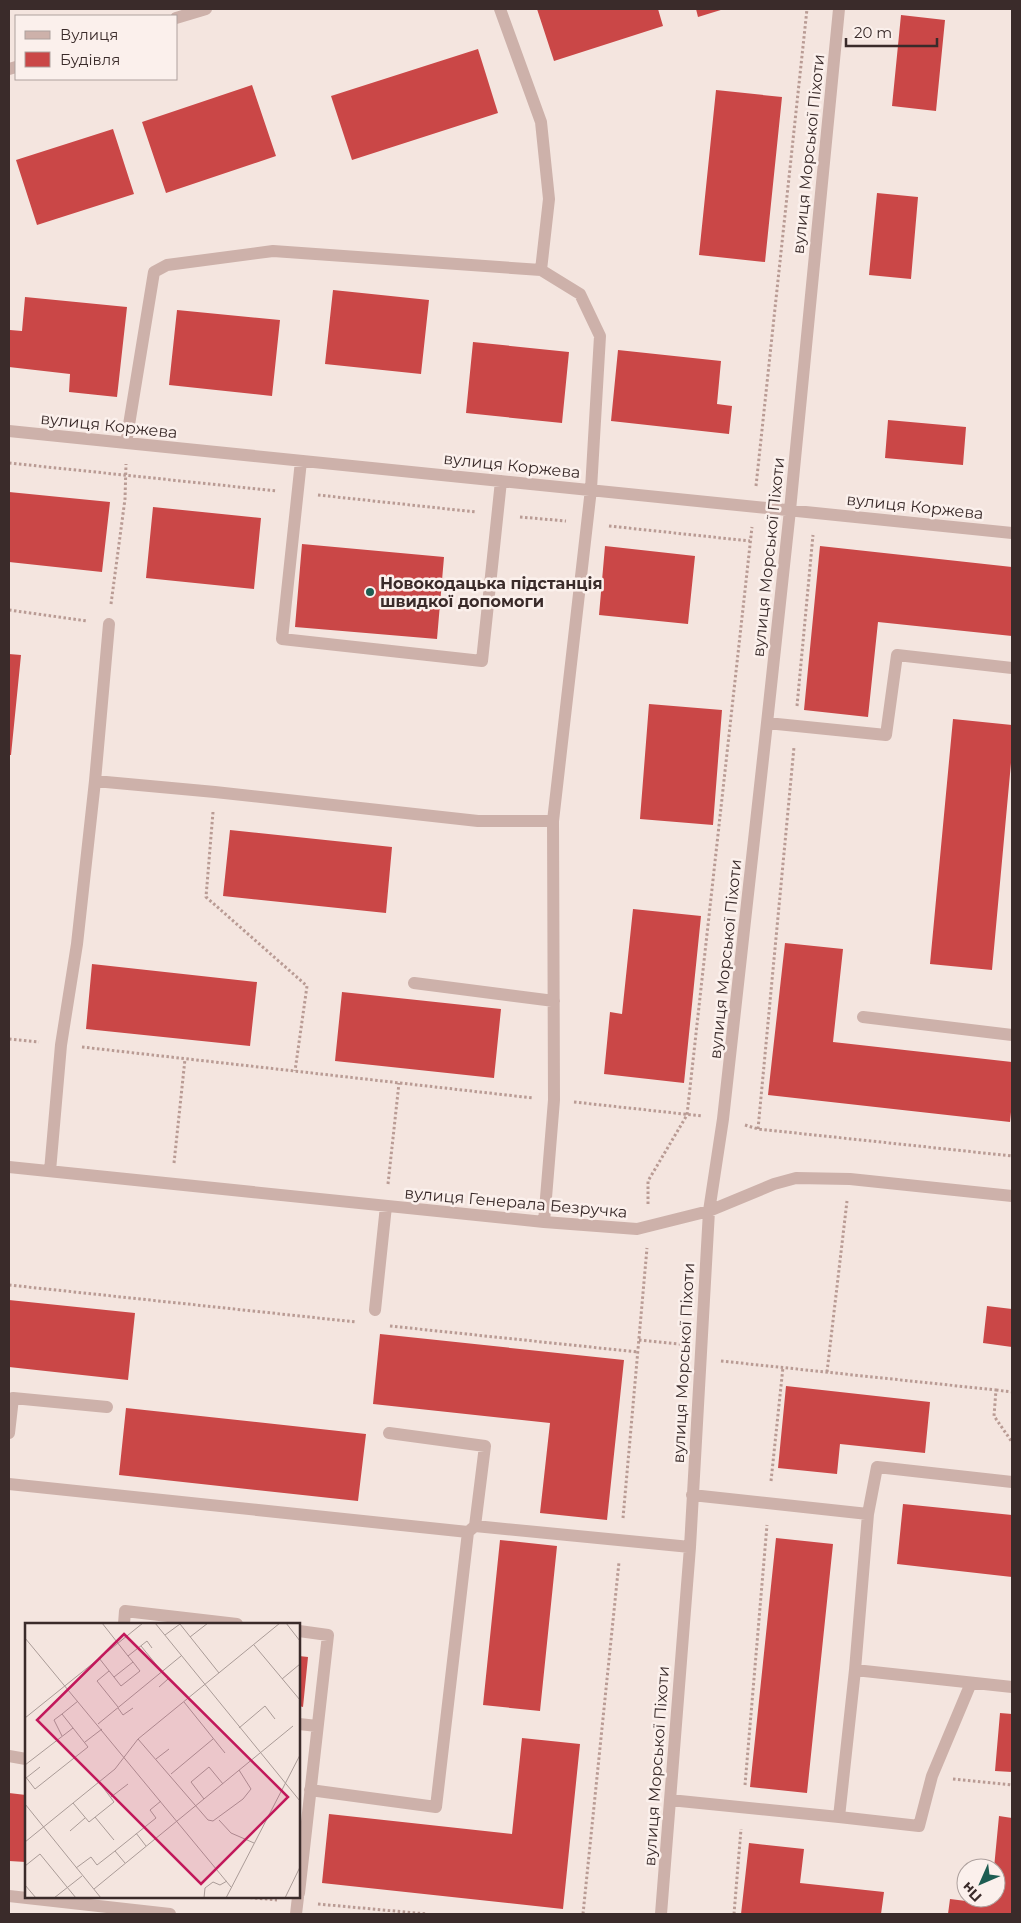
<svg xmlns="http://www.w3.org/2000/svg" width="1021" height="1923" font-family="Montserrat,sans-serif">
<rect width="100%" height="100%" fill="#f4e5df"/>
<path fill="#ca4747" d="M537 9H658L663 26 554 61Z
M696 9H724L698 17Z
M901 15 945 20 936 111 892 106Z
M478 49 498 113 352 160 331 96Z
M252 85 276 156 166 193 142 122Z
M716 90 782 97 765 262 699 255Z
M113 129 134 194 37 225 16 160Z
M877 193 918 197 911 279 869 275Z
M333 290 429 300 421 374 325 364Z
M25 297 127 307 117 397 69 392 70 374 9 367 10 330 22 331Z
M177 310 280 320 272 396 169 385Z
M473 342 569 352 562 423 466 413Z
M618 350 721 361 717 404 732 406 729 434 611 421Z
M888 420 966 427 963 465 885 458Z
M9 492 110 502 102 572 9 562Z
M153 507 261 518 254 589 146 578Z
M302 544 444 557 437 639 295 627Z
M605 546 695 556 688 624 599 615Z
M820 546 1012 567V636L878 622 868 717 804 710Z
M9 654 21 655 11 755H9Z
M649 704 722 710 713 825 640 819Z
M953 719 1012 725V752L992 970 930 964Z
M230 830 392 847 386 913 223 896Z
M633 909 701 916 684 1083 604 1074 610 1012 622 1014Z
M785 943 843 949 833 1042 1012 1062V1102L1010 1122 768 1095Z
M92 964 257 982 250 1046 86 1029Z
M342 992 501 1009 494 1078 335 1061Z
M9 1300 135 1313 128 1380 9 1367Z
M987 1306 1012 1309V1347L983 1343Z
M380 1334 624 1360 607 1520 540 1513 550 1423 373 1404Z
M786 1386 930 1402 925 1453 840 1444 837 1474 778 1468Z
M126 1408 366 1434 358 1501 119 1475Z
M903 1504 1012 1515V1577L897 1564Z
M776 1538 833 1544 807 1793 750 1787Z
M500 1540 557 1546 540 1711 483 1705Z
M299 1656 308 1657 303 1707 299 1706Z
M1000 1713 1012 1714V1772L995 1771Z
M522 1738 580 1744 563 1909 322 1883 329 1814 512 1834Z
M9 1793 26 1795V1862L9 1861Z
M999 1816 1012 1818V1914H948L950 1899 990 1904 991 1898H996V1868H994Z
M749 1843 804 1849 800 1883 884 1892 881 1914H741Z"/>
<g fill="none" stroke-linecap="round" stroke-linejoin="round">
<path stroke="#b99b94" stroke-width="3" stroke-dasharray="2.5 2.5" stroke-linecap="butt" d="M9 463 277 491
M756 486 807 9
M318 495 476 512
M520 517 566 521
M609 526 750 541
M111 604 125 499 126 464
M9 610 87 621
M797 706 813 535
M213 812 206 897 307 986 295 1071
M9 1039 39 1042
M82 1047 533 1098
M574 1102 702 1116
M745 1125 758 1129 1012 1156
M758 1129 794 747
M174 1163 185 1059
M388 1184 399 1083
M648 1204V1181L687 1115 752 527
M9 1285 356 1322
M390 1326 638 1352
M639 1340 680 1344
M721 1361 996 1390 994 1416 1012 1442
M827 1372 847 1201
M996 1390 1012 1392
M771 1481 783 1367
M623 1518 647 1248
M953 1779 1012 1785
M745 1785 767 1525
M245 1897 277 1900
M318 1904 427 1914
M583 1914 619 1562
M734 1914 741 1829"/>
<path stroke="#cdb1aa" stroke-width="12" d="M500 9 541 122 549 199 541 270
M176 18 206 9
M9 69 16 67
M9 431 1012 533
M126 443 154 272 167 265 273 251 541 270 580 294 600 336 591 489 553 821 554 1100 544 1222
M301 461 282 639 482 661 501 481
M767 723 886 735 897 655 1012 668
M95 781 215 792 478 821H553
M414 983 554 1001
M863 1017 1012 1035
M9 1167 544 1222 637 1229 709 1211 774 1184 796 1178 850 1179 1012 1196
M50 1171 61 1045 77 944 95 781 109 624
M375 1310 386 1206
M9 1433 13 1398 107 1407
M389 1433 485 1446 475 1526
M9 1484 468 1532 475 1526 690 1547
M692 1495 868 1514
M124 1624 125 1611 237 1624
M299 1631 328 1635 299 1893
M855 1670 1012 1687
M971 1683 932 1776 919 1826 839 1817 855 1670 868 1514 877 1467 1012 1482
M299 1724 317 1726
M9 1756 26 1759
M310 1790 436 1807 468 1532
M670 1800 839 1817
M9 1896 170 1914
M296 1914 298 1897
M661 1914 690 1547 709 1211 723 1119 767 723 790 510 839 9"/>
</g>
<circle fill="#1d5d52" stroke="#fbf0ec" stroke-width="2" cx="370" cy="592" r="5"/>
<g text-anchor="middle" stroke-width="5" stroke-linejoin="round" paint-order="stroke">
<g font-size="16" fill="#3a2b2a" stroke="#fbf0ec">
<text transform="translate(808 154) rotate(-84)" y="6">вулиця Морської Піхоти</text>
<text transform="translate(109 425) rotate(6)" y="6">вулиця Коржева</text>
<text transform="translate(512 465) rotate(6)" y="6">вулиця Коржева</text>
<text transform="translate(915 506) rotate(6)" y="6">вулиця Коржева</text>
<text transform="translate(768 557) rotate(-84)" y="6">вулиця Морської Піхоти</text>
<text transform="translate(725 959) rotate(-84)" y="6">вулиця Морської Піхоти</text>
<text transform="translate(516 1202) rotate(5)" y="6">вулиця Генерала Безручка</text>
<text transform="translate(683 1363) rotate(-87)" y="6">вулиця Морської Піхоти</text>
<text transform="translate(656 1766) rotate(-86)" y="6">вулиця Морської Піхоти</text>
</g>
<g font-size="16" font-weight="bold" fill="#3a2b2a" stroke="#fbf0ec" text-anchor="start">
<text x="380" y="589">Новокодацька підстанція<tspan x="380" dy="18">швидкої допомоги</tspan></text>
</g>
</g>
<g transform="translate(25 1623)">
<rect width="275" height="275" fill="#f4e5df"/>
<path fill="none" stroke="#aa9b97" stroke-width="1" d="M77 0 103 33M130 0 275 178M261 0 275 18M140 12 155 1 194 50M165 14 183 0M0 15 206 264M229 22 275 77M116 23 143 56 134 64M74 35 96 63 115 48 108 39M84 48 72 58 93 84M89 54 108 39 103 33 122 18 127 25M257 56 275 41M159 79 200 130M93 85 98 92 108 85M37 91 53 78M0 95 118 0M73 101 156 33M214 105 240 83 250 96M113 116 183 197 188 198 218 176 226 166 214 147M60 119 77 106M131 136 144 126M0 142 48 105M146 151 188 116M0 153 10 166 63 124 37 91 29 97 37 113M1 155 15 144M86 174 103 161M179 176 166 159 184 144 198 161M48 180 64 199 89 179 74 159M0 181 76 275M70 194 89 217M194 197 206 210 229 220M45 208 60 195M111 210 121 223M0 219 90 146 113 116 255 0M100 240 90 228 131 195 125 187 136 178M0 243 15 231 51 275M51 245 66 234 72 242 90 228M0 262 11 275M69 266 268 103M29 275 57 253M179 275 180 265 188 259 195 262 202 258M201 275 275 132M260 275 275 244"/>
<path fill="#c2185b" fill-opacity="0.15" stroke="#c2185b" stroke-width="2.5" d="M99 11 263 174 176 261 12 97Z"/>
<rect width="275" height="275" fill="none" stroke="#3a2b2a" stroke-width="2.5"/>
</g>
<rect width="1021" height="1923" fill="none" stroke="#3a2b2a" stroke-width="20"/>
<rect x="15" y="15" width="162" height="65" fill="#fbf0ec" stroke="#aea19e"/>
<rect x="25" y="31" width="25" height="8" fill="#cdb1aa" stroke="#aea19e"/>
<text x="60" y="40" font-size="15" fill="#3a2b2a">Вулиця</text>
<rect x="25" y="52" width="25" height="15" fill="#ca4747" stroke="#aea19e"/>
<text x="60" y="65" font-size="15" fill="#3a2b2a">Будівля</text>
<g transform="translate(981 1883) rotate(225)"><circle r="24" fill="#fbf0ec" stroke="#aea19e"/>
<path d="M0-4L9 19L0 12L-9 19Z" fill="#1d5d52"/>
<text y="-8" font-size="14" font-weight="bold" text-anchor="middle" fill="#3a2b2a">Пн</text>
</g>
<path d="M846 38v8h91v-8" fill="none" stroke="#3a2b2a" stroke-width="2.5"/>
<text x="854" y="38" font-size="15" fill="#3a2b2a" stroke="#fbf0ec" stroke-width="4" paint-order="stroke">20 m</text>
</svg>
